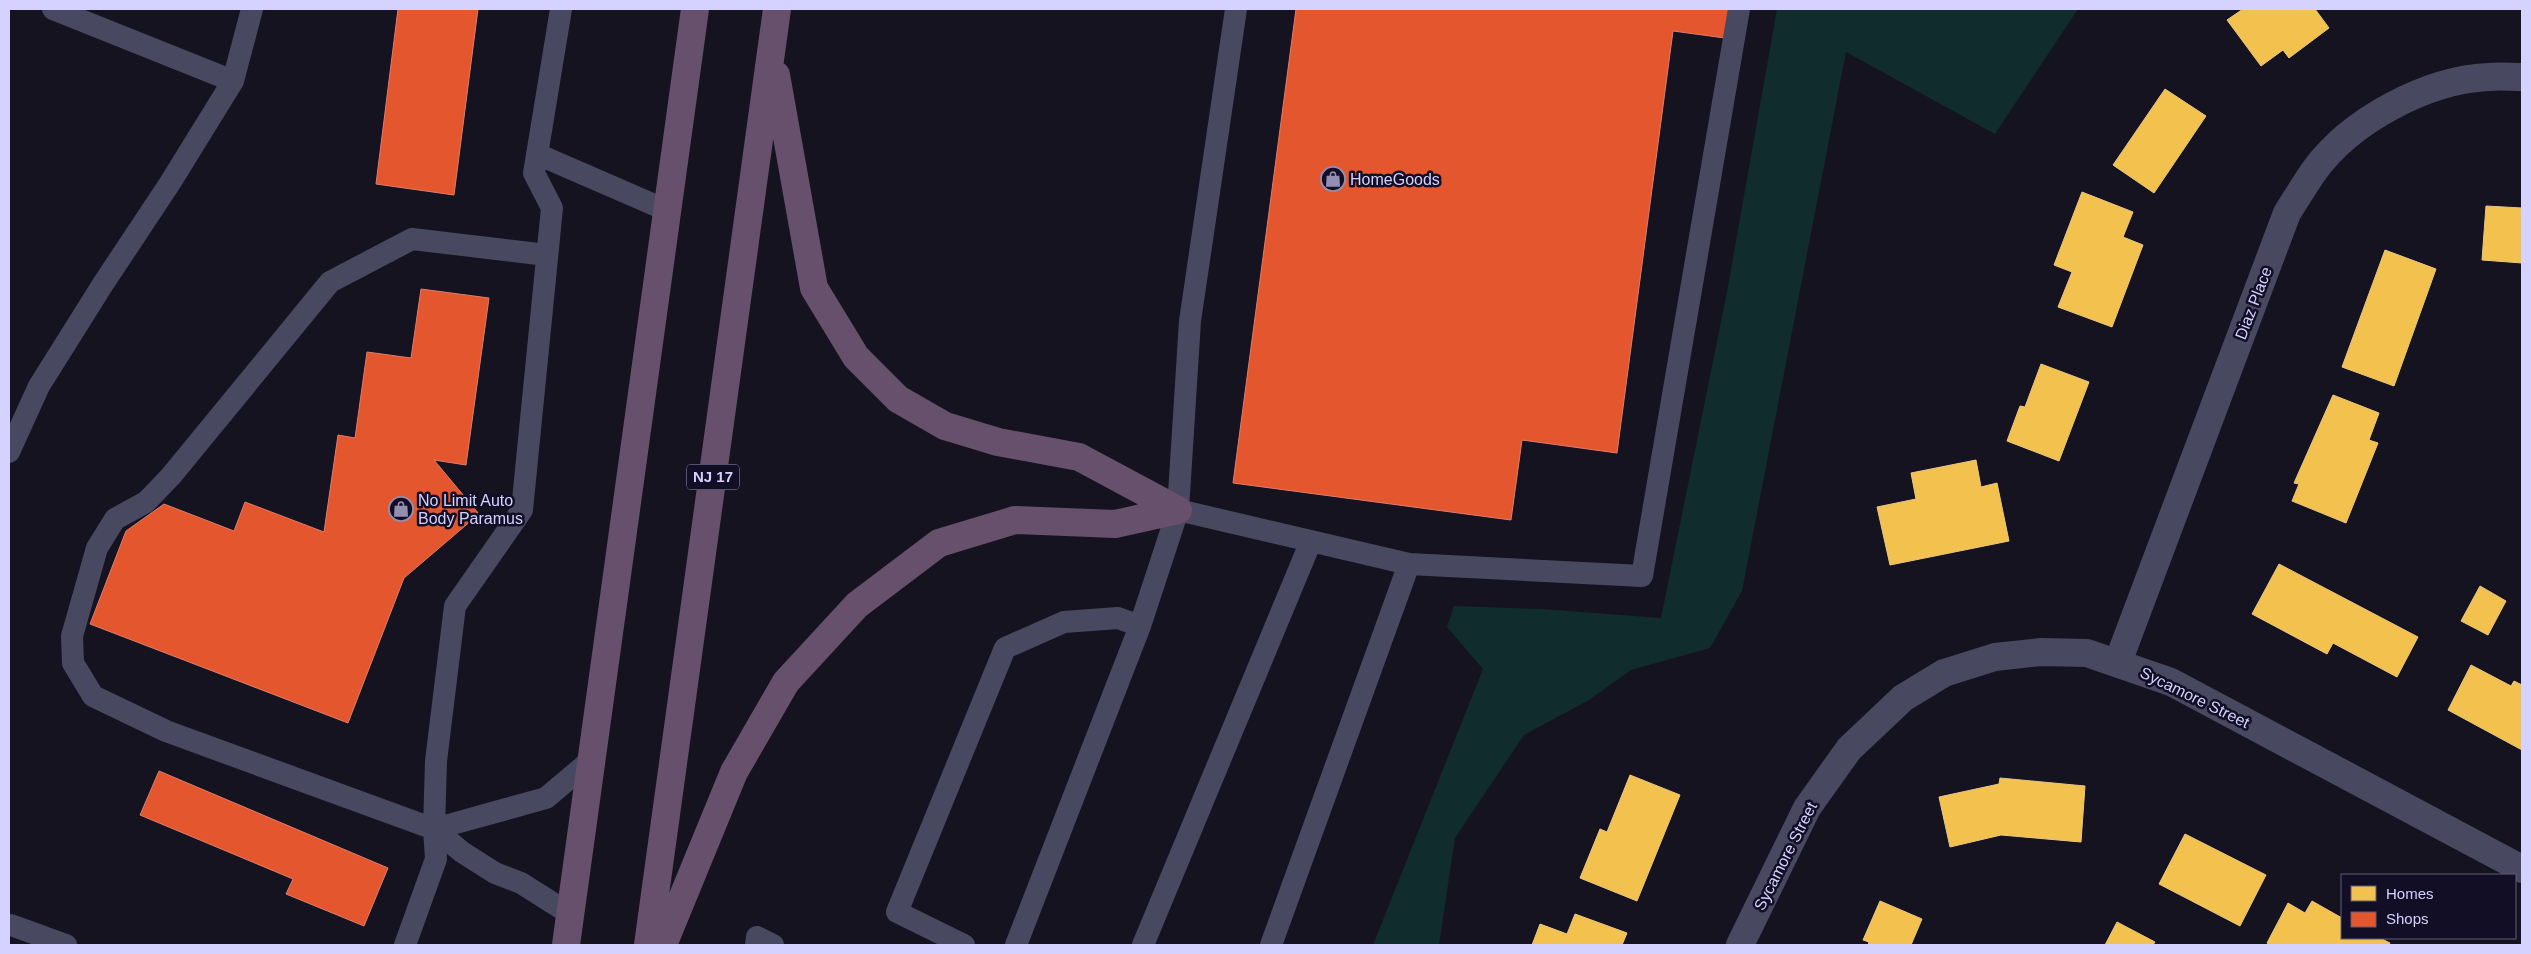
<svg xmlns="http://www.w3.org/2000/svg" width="2531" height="954" font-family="Arial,sans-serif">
<rect width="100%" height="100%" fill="#151320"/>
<path fill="#112c2c" d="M1777 9H2078L1995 134 1846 52 1742 591 1710 648 1631 670 1589 700 1524 735 1455 838 1439 945H1373L1483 669 1447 627 1454 606 1542 609 1661 618 1727 292Z"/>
<path fill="#f2c14e" stroke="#eac683" d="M2243 9H2315L2329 28 2289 58 2283 50 2261 66 2227 20Z
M2165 89 2206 116 2154 193 2113 165Z
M2082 192 2133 212 2123 237 2143 245 2112 327 2058 307 2072 272 2054 265Z
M2486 206 2522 208V263L2482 260Z
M2385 250 2436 269 2394 386 2342 367Z
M2041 364 2089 382 2059 461 2007 441 2020 406 2025 407Z
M2333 395 2379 413 2369 440 2378 443 2346 523 2292 501 2299 484 2294 483Z
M1976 460 1981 487 1997 483 2009 541 1890 565 1877 507 1916 499 1911 473Z
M2279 564 2418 637 2397 677 2333 643 2327 654 2252 614Z
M2480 586 2506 601 2488 635 2461 621Z
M2471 665 2511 686 2514 681 2522 685V750L2448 710Z
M1630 775 1680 795 1637 901 1580 878 1600 829 1607 832Z
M2000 778 2085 786 2081 842 2001 835 1950 847 1939 797 1999 784Z
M2185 834 2266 875 2240 926 2159 884Z
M1880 901 1922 919 1911 945H1868L1869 942 1863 940Z
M2312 901 2342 918V938H2380L2390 943 2389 945H2270L2267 943 2288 903 2305 913Z
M1575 914 1627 933 1622 945H1532L1540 924 1567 934Z
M2117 922 2155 942 2153 945H2105Z"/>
<path fill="#e4572e" stroke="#e07c6d" d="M398 9H478L454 195 376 184Z
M1296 9H1736L1732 39 1673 31 1617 453 1522 440 1511 520 1233 483Z
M421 289 489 298 466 465 434 460 479 514 404 578 348 723 90 624 126 531 164 504 234 531 245 502 324 532 338 435 355 438 367 352 411 358Z
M159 771 388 868 364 926 286 894 293 879 140 815Z"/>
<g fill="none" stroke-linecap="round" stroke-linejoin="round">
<path stroke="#484861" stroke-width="22" d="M53 9 233 81
M537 154 666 210
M9 452 39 386 103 284 170 183 233 81 252 9
M1178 510 1409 564
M434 829 166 731 93 696 73 663 72 636 97 548 115 519 146 502 171 476 330 282 412 239 547 255
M570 914 521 883 495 873 462 852 434 829 546 798 591 760
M11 925 66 945
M405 945 436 859 434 829 436 761 455 606 522 510 552 208 534 173 561 9
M756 945 757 937 773 945
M964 945 897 912 1005 648 1064 622 1118 618 1140 626 1178 510 1190 321 1236 9
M1016 945 1140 626
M1143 945 1311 541
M1271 945 1409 564 1642 576 1739 9"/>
<path stroke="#484861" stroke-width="28" d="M2118 662 2287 213C2296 199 2305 184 2314 171 2350 121 2426 80 2488 77 2499 76 2511 77 2522 77
M1740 945 1807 808 1849 749 1903 698 1944 673 1995 657 2041 652 2087 653 2171 682 2522 869"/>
<path stroke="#66506b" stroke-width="28" d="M776 75 814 288 856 357 898 399 945 426 998 442 1079 457 1178 510
M566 945 695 9
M648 945 777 9
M663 945 734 772 786 682 857 605 939 543 1015 520 1115 524 1178 510"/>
</g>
<defs>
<symbol id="shop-ring" viewBox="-11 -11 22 22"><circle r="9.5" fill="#110e25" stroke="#928fb1" stroke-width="1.5"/><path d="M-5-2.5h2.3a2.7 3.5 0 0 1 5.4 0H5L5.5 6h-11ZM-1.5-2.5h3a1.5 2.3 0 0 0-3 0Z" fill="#928fb1"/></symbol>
</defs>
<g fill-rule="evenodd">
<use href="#shop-ring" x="1319" y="165" width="28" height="28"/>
<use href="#shop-ring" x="387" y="495" width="28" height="28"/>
</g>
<g text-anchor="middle" stroke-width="5" stroke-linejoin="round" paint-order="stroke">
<rect fill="#110e25" stroke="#9b97be" stroke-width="1" x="687" y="464.5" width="52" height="25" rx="4"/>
<g font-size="15" font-weight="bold" fill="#d6d2ff">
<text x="713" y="482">NJ 17</text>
</g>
<g font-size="16" fill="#d6d2ff" stroke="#110e25" text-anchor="start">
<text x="1350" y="185">HomeGoods</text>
<text x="418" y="506">No Limit Auto<tspan x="418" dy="18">Body Paramus</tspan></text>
</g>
<g font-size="16" fill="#d6d2ff" stroke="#110e25">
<text transform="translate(2253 303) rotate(-69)" y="6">Diaz Place</text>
<text transform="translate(2195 697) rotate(26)" y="6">Sycamore Street</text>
<text transform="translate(1785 856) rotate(-63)" y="6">Sycamore Street</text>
</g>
</g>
<rect width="2531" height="954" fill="none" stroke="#d6d2ff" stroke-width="20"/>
<rect x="2341" y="874" width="175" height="65" fill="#110e25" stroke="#605c7c"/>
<rect x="2351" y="886" width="25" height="15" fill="#f2c14e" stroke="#605c7c"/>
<text x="2386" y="899" font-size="15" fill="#d6d2ff">Homes</text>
<rect x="2351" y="912" width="25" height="15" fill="#e4572e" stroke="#605c7c"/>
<text x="2386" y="924" font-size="15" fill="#d6d2ff">Shops</text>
</svg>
